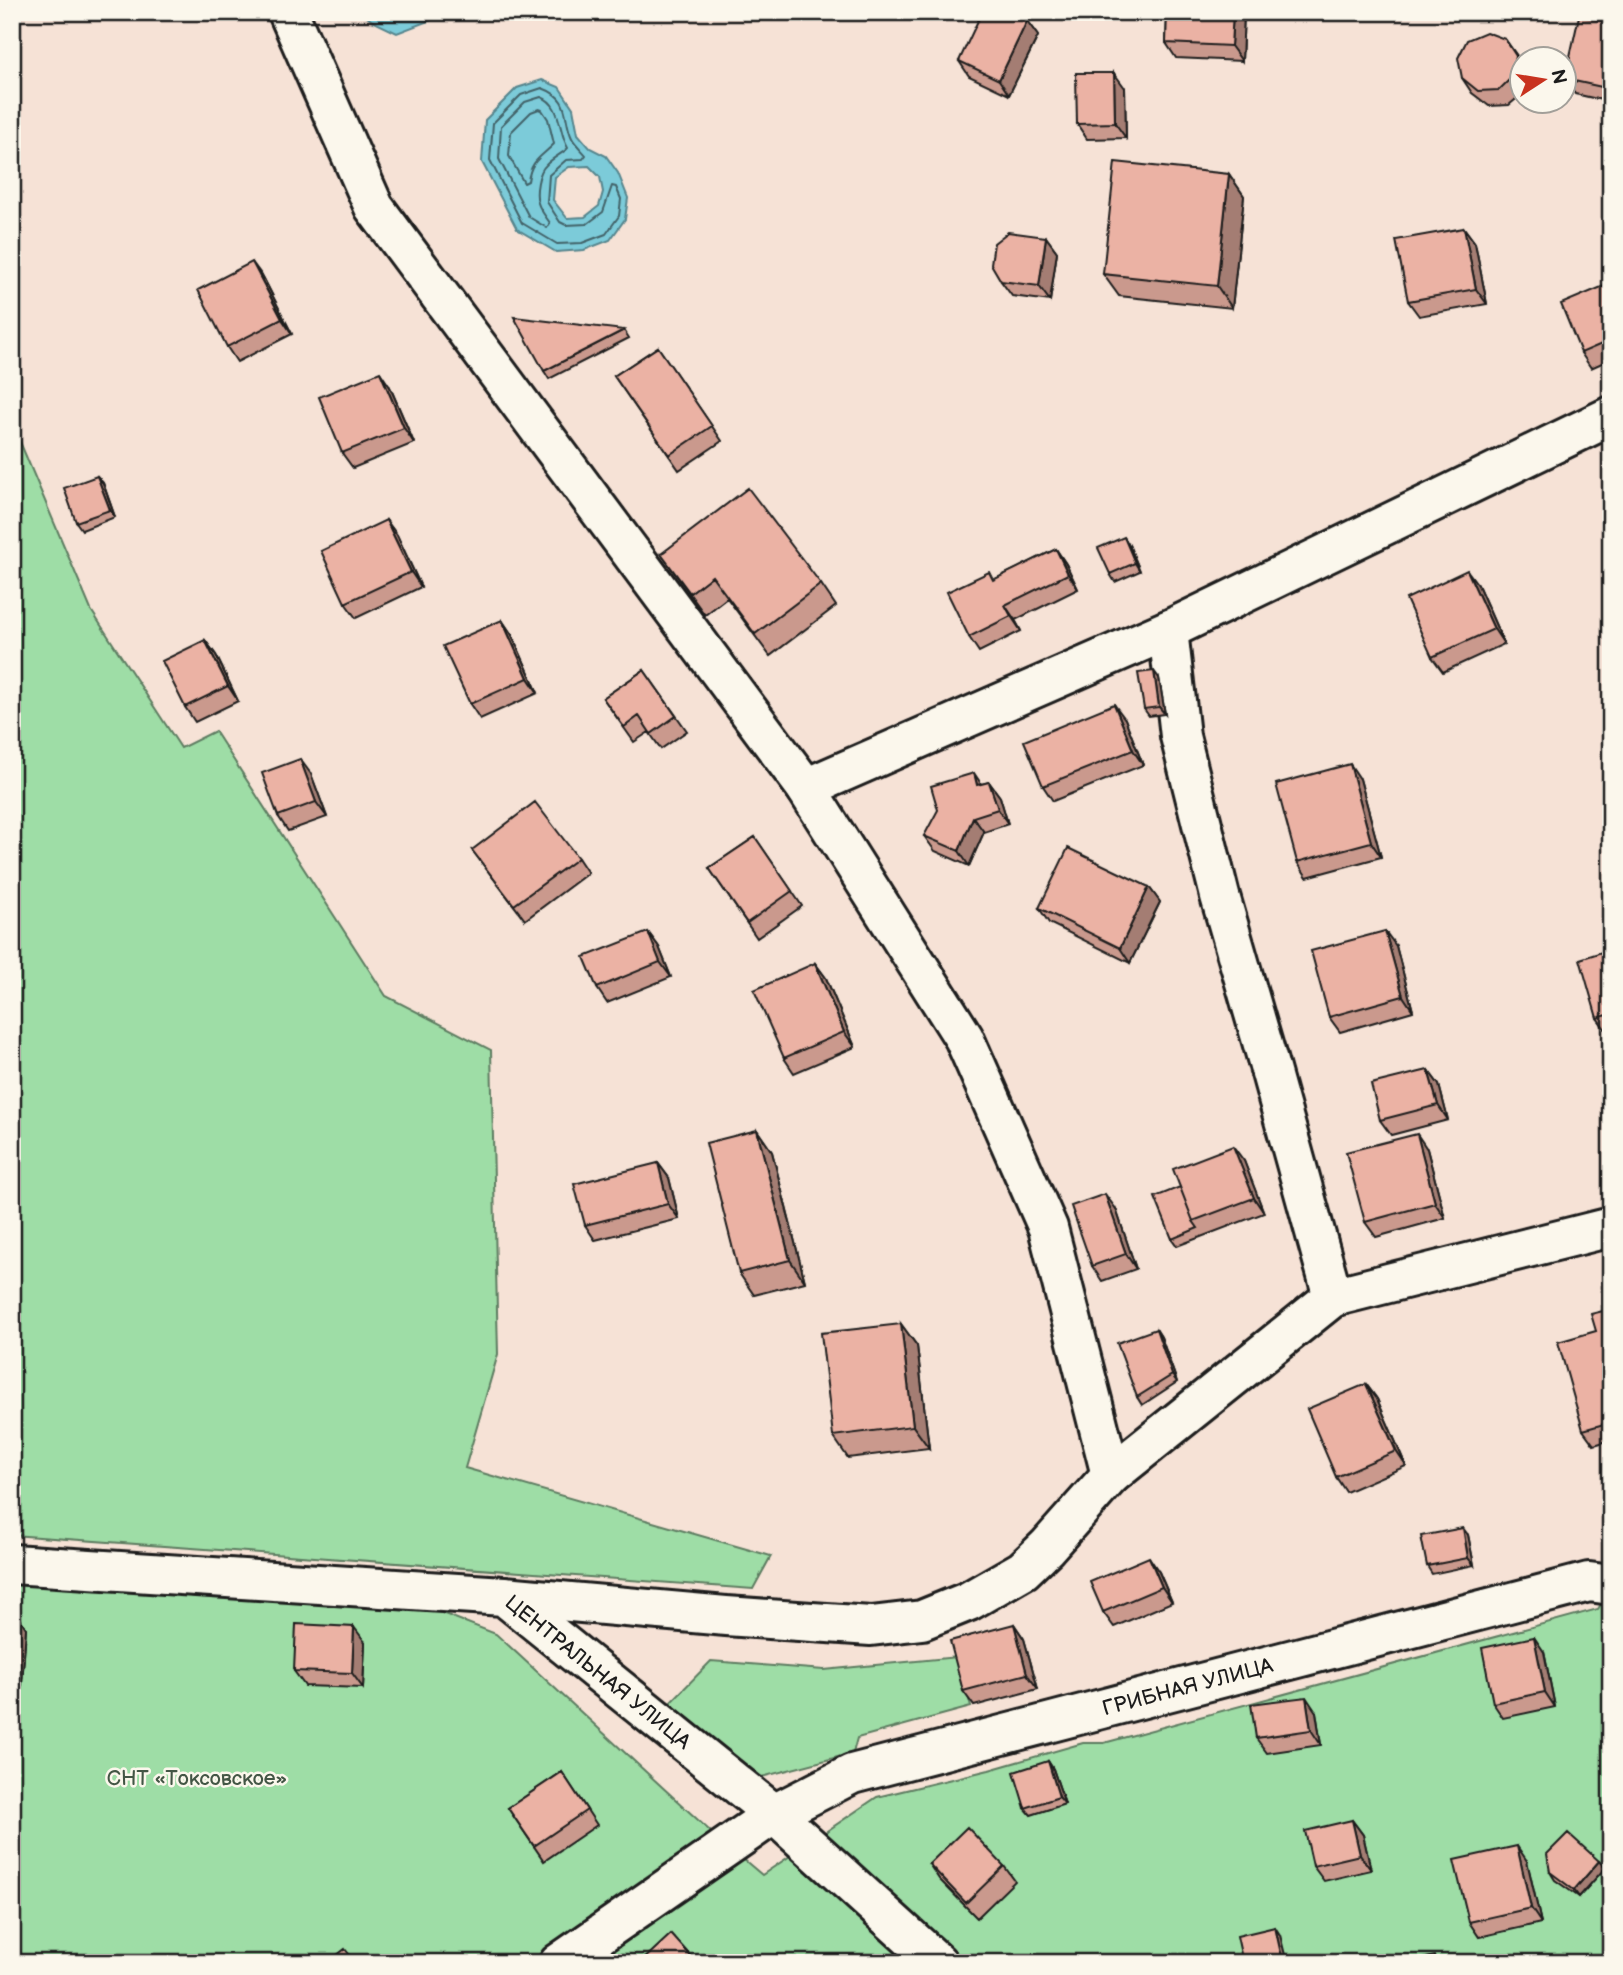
<svg xmlns="http://www.w3.org/2000/svg" width="1623" height="1975" font-family="'Balsamiq Sans',sans-serif">
<rect width="100%" height="100%" fill="#f6e2d6"/>
<filter id="ink" filterUnits="userSpaceOnUse"><feTurbulence type="fractalNoise" baseFrequency=".0143" numOctaves="2"/><feDisplacementMap in="SourceGraphic" scale="14" xChannelSelector="R" yChannelSelector="G"/><feConvolveMatrix kernelMatrix="1 2 1 2 8 2 1 2 1" color-interpolation-filters="sRGB"/></filter>
<g filter="url(#ink)">
<path fill="#9edda6" stroke="#5d7c61" stroke-width="2" d="M12 423 91 610 181 748 215 731 386 996 491 1050 498 1354 465 1468 771 1556 753 1589 12 1535Z
M12 1583 429 1608 496 1634 710 1831 762 1875 877 1797 989 1770 1083 1743H1104L1598 1609 1611 1589V1963H12Z
M957 1657 971 1707 857 1738 853 1753 750 1780 670 1703 711 1661 824 1670Z"/>
<path fill="#7ccbd9" stroke="#56858d" stroke-width="2" fill-rule="evenodd" d="M361 12H435L431 20 397 33 372 21Z
M542 80 559 87 573 108 578 134 590 148 606 156 618 173 628 198 625 219 610 240 584 250 556 252 517 229 482 162 485 120 517 88ZM589 166 600 177 603 192 599 206 585 217 567 218 553 200 555 177 569 167Z"/>
<g fill="none" stroke-linecap="round" stroke-linejoin="round">
<path stroke="#426268" stroke-width="2" d="M542 88C572 99 562 117 572 138 575 144 582 150 586 155L583 159 566 160 549 175 547 202 560 222 566 225 587 224 603 212 612 186 616 187 621 199 619 216 606 234 582 243 557 244 522 223 490 160 493 123 521 95Z
M541 97C562 104 558 132 568 148 562 154 552 158 546 165 538 172 535 193 538 203 540 210 546 217 550 223L547 228 529 217 499 159 501 126 525 102Z
M539 109 542 110 548 119 554 144C540 158 531 160 528 181L524 183 509 156 511 132 531 112Z"/>
<defs>
<g id="minor">
<path d="M288 12 374 207 806 788 964 1038 1048 1228 1111 1475 1047 1547 1023 1570 969 1601 922 1620 871 1626 726 1616 504 1596"/>
<path d="M806 788 1168 630 1611 416"/>
<path d="M1333 1297 1611 1227"/>
<path d="M1111 1475 1333 1297 1268 1062 1220 896 1180 736 1168 630"/>
<path id="s1" d="M12 1564 504 1596 774 1814 938 1963"/>
<path id="s2" d="M559 1963 774 1814 852 1774 1589 1582 1611 1585"/>
</g>
</defs>
<use href="#minor" stroke="#1c1c1c" stroke-width="44"/>
<use href="#minor" stroke="#fbf7ec" stroke-width="38"/>
</g>
<path fill="#ca998d" stroke="#1c1c1c" stroke-width="2" d="M1167 12H1244L1242 61 1176 58 1166 43Z
M1027 21 1038 36 1009 95 969 76 959 61Z
M1611 22V102L1575 94 1565 79Z
M1505 39 1522 63V94L1509 105 1489 106 1472 93 1462 78Z
M1125 88 1126 138 1087 139 1077 124Z
M1229 174 1244 196 1232 308 1119 296 1103 274Z
M1464 228 1475 243 1487 304 1419 316 1408 301Z
M1046 237 1057 252 1050 301 1012 296 1001 281Z
M263 277 292 334 237 362 227 347Z
M1611 283V359L1591 368 1581 353Z
M624 330 629 338 549 379 544 371Z
M658 347 722 441 679 470 614 376Z
M390 387 414 443 353 468 342 453Z
M97 476 103 483 115 517 82 530 76 522Z
M386 520 397 535 421 587 356 618 345 603Z
M1129 545 1140 571 1115 582 1110 574Z
M1056 549 1066 564 1078 589 1015 620 1021 631 979 652 969 637 994 580Z
M661 554 821 584 836 606 770 656 727 598 705 615Z
M1478 585 1504 644 1443 672 1432 657Z
M502 620 512 635 538 693 480 719 470 704Z
M205 640 216 655 238 701 195 722 185 707Z
M644 670 687 731 661 749 649 732 634 742 603 698Z
M1159 678 1165 714 1149 716 1144 709Z
M1125 719 1143 765 1053 801 1043 786Z
M311 774 327 817 288 831 278 816Z
M1360 779 1381 857 1307 877 1297 862Z
M989 782 1000 797 1008 824 984 832 969 866 935 851 924 836 982 784Z
M755 837 802 906 757 938 709 868Z
M472 850 578 858 588 873 525 920Z
M1149 887 1160 902 1130 963 1049 923 1039 908Z
M648 932 659 947 671 977 607 1003 597 988Z
M1396 946 1413 1011 1340 1032 1329 1017Z
M1611 949V1032L1608 1033 1597 1018Z
M815 963 826 978 855 1047 794 1073 784 1058Z
M1428 1070 1439 1085 1448 1120 1391 1135 1380 1120Z
M757 1130 772 1152 805 1282 754 1295 739 1273Z
M1427 1149 1445 1218 1376 1237 1365 1222Z
M1244 1161 1264 1213 1177 1246 1172 1239 1180 1187Z
M658 1163 669 1178 679 1219 595 1240 585 1225Z
M1116 1209 1136 1269 1102 1281 1092 1266Z
M1611 1309V1440L1594 1445 1583 1430Z
M901 1324 917 1346 929 1448 848 1458 833 1436Z
M1156 1329 1161 1337 1177 1382 1142 1405 1137 1397Z
M1366 1384 1377 1399 1406 1466 1346 1492 1336 1477Z
M1468 1535 1474 1565 1432 1574 1427 1566Z
M1159 1572 1172 1602 1114 1627 1103 1612Z
M12 1612 26 1628 22 1684H12Z
M1014 1624 1024 1639 1038 1689 974 1706 963 1691Z
M365 1642 363 1688 305 1686 294 1671Z
M1544 1652 1555 1707 1503 1718 1493 1703Z
M1316 1712 1321 1745 1267 1753 1256 1738Z
M1048 1761 1053 1769 1065 1804 1031 1815 1025 1808Z
M562 1772 597 1825 544 1861 508 1808Z
M1352 1820 1363 1835 1371 1870 1324 1881 1313 1866Z
M1527 1861 1541 1923 1479 1937 1469 1922Z
M1599 1861 1605 1868 1579 1897 1555 1880 1550 1872Z
M929 1864 1004 1866 1015 1881 977 1918 939 1879Z"/>
<path fill="#a47d73" stroke="#1c1c1c" stroke-width="2" d="M1233 12H1244L1242 61 1231 46Z
M1027 21 1038 36 1009 95 999 80Z
M1505 39 1522 63V88L1513 76Z
M1114 73 1125 88 1126 138 1115 123Z
M1229 174 1244 196 1232 308 1217 286Z
M1464 228 1475 243 1487 304 1476 289Z
M1046 237 1057 252 1050 301 1039 286Z
M252 262 263 277 292 334 282 319Z
M380 372 390 387 414 443 404 428Z
M97 476 103 483 115 517 110 510Z
M386 520 397 535 421 587 411 572Z
M1124 537 1129 545 1140 571 1135 563Z
M1056 549 1066 564 1078 589 1068 574Z
M1467 570 1478 585 1504 644 1494 629Z
M1005 605 1015 620 1021 631 1011 616Z
M502 620 512 635 538 693 528 678Z
M205 640 216 655 238 701 228 686Z
M1154 671 1159 678 1165 714 1159 707Z
M1114 704 1125 719 1143 765 1133 750Z
M300 759 311 774 327 817 316 802Z
M1350 764 1360 779 1381 857 1371 842Z
M974 773 984 788 977 785Z
M989 782 1000 797 1008 824 998 809Z
M973 817 984 832 969 866 959 851Z
M1149 887 1160 902 1130 963 1120 948Z
M1385 931 1396 946 1413 1011 1403 996Z
M648 932 659 947 671 977 660 962Z
M815 963 826 978 855 1047 844 1032Z
M1428 1070 1439 1085 1448 1120 1438 1105Z
M757 1130 772 1152 805 1282 790 1260Z
M1417 1134 1427 1149 1445 1218 1435 1203Z
M1233 1146 1244 1161 1264 1213 1254 1198Z
M658 1163 669 1178 679 1219 668 1204Z
M1105 1194 1116 1209 1136 1269 1126 1254Z
M901 1324 917 1346 929 1448 913 1426Z
M1156 1329 1161 1337 1177 1382 1172 1375Z
M1366 1384 1377 1399 1406 1466 1396 1451Z
M1463 1528 1468 1535 1474 1565 1468 1558Z
M1149 1557 1159 1572 1172 1602 1162 1587Z
M16 1613 26 1628 22 1684 12 1670Z
M1014 1624 1024 1639 1038 1689 1027 1674Z
M354 1627 365 1642 363 1688 352 1673Z
M1534 1637 1544 1652 1555 1707 1545 1692Z
M1306 1697 1316 1712 1321 1745 1311 1730Z
M1048 1761 1053 1769 1065 1804 1059 1797Z
M1352 1820 1363 1835 1371 1870 1360 1855Z
M1517 1846 1527 1861 1541 1923 1531 1908Z
M1599 1861 1605 1868 1579 1897 1574 1890Z
M1275 1927 1280 1935 1287 1963H1283Z"/>
<path fill="#ebb2a4" stroke="#1c1c1c" stroke-width="2" d="M982 12H1009L1027 21 999 80 959 61Z
M1167 12H1233L1231 46 1166 43Z
M1579 16 1611 22V89L1565 79Z
M1486 32 1505 39 1516 56 1513 76 1499 90 1478 91 1462 78 1458 58 1467 40Z
M1076 73H1114L1115 123 1077 124Z
M1115 162 1229 174 1217 286 1103 274Z
M1464 228 1476 289 1408 301 1396 240Z
M1008 232 1046 237 1039 286 1001 281 991 264 994 243Z
M252 262 282 319 227 347 198 290Z
M1611 283V340L1581 353 1561 304Z
M514 317 624 330 544 371Z
M658 347 712 426 669 455 614 376Z
M380 372 404 428 342 453 319 397Z
M97 476 110 510 76 522 64 488Z
M748 488 821 584 755 634 712 576 690 593 661 554Z
M386 520 411 572 345 603 321 551Z
M1124 537 1135 563 1110 574 1098 548Z
M1056 549 1068 574 1005 605 1011 616 969 637 947 592 989 572 993 580Z
M1467 570 1494 629 1432 657 1406 599Z
M502 620 528 678 470 704 443 646Z
M205 640 228 686 185 707 162 661Z
M644 670 676 716 651 734 639 716 624 727 603 698Z
M1154 671 1159 707 1144 709 1138 673Z
M1114 704 1133 750 1043 786 1024 741Z
M300 759 316 802 278 816 262 773Z
M1350 764 1371 842 1297 862 1276 784Z
M974 773 977 785 989 782 998 809 973 817 959 851 924 836 938 810 931 786Z
M535 802 578 858 514 905 472 850Z
M755 837 792 891 747 923 709 868Z
M1068 848 1149 887 1120 948 1039 908Z
M1385 931 1403 996 1329 1017 1311 951Z
M648 932 660 962 597 988 584 957Z
M1611 949V1014L1597 1018 1580 959Z
M815 963 844 1032 784 1058 754 990Z
M1428 1070 1438 1105 1380 1120 1371 1084Z
M757 1130 790 1260 739 1273 706 1143Z
M1417 1134 1435 1203 1365 1222 1346 1152Z
M1233 1146 1254 1198 1193 1221 1173 1169Z
M658 1163 668 1204 585 1225 574 1184Z
M1180 1187 1193 1221 1198 1228 1172 1239 1155 1197Z
M1105 1194 1126 1254 1092 1266 1071 1206Z
M1611 1309V1422L1583 1430 1558 1342 1596 1331 1591 1314Z
M901 1324 913 1426 833 1436 821 1333Z
M1156 1329 1172 1375 1137 1397 1117 1343Z
M1366 1384 1396 1451 1336 1477 1307 1409Z
M1463 1528 1468 1558 1427 1566 1421 1536Z
M1149 1557 1162 1587 1103 1612 1090 1582Z
M12 1612 16 1613 12 1661Z
M296 1624 354 1627 352 1673 294 1671Z
M1014 1624 1027 1674 963 1691 950 1641Z
M1534 1637 1545 1692 1493 1703 1482 1648Z
M1306 1697 1311 1730 1256 1738 1251 1704Z
M1048 1761 1059 1797 1025 1808 1014 1772Z
M562 1772 587 1810 534 1846 508 1808Z
M1352 1820 1360 1855 1313 1866 1305 1831Z
M967 1827 1004 1866 966 1903 929 1864Z
M1568 1833 1599 1861 1574 1890 1550 1872 1547 1854Z
M1517 1846 1531 1908 1469 1922 1454 1860Z
M1275 1927 1283 1963H1243L1237 1936Z
M671 1934 697 1963H640Z
M345 1949 356 1963H327Z
M1435 1956 1437 1963H1404Z"/>
</g>
<g text-anchor="middle" stroke-width="5" stroke-linejoin="round" paint-order="stroke">
<g font-size="21" fill="#1c1c1c" stroke="#fbf7ec">
<text dy="7" stroke="none"><textPath href="#s1" startOffset="614">ЦЕНТРАЛЬНАЯ УЛИЦА</textPath></text>
<text dy="7" stroke="none"><textPath href="#s2" startOffset="696">ГРИБНАЯ УЛИЦА</textPath></text>
</g>
<g font-size="21" fill="#435645" stroke="#fbf7ec">
<text x="197" y="1785">СНТ «Токсовское»</text>
</g>
</g>
<rect width="1623" height="1975" fill="none" stroke="#fbf7ec" stroke-width="42"/>
<rect x="21" y="21" width="1581" height="1933" fill="none" stroke="#1c1c1c" stroke-width="2.5" filter="url(#ink)"/>
<g transform="translate(1543 80) rotate(78)"><circle r="33" fill="#fbf7ec" stroke="#a29f99" stroke-width="2"/>
<path d="M0-5L12 26L0 18L-12 26Z" fill="#c8321e"/>
<text y="-10" font-size="19" font-weight="bold" text-anchor="middle" fill="#1c1c1c">N</text>
</g>
</svg>
